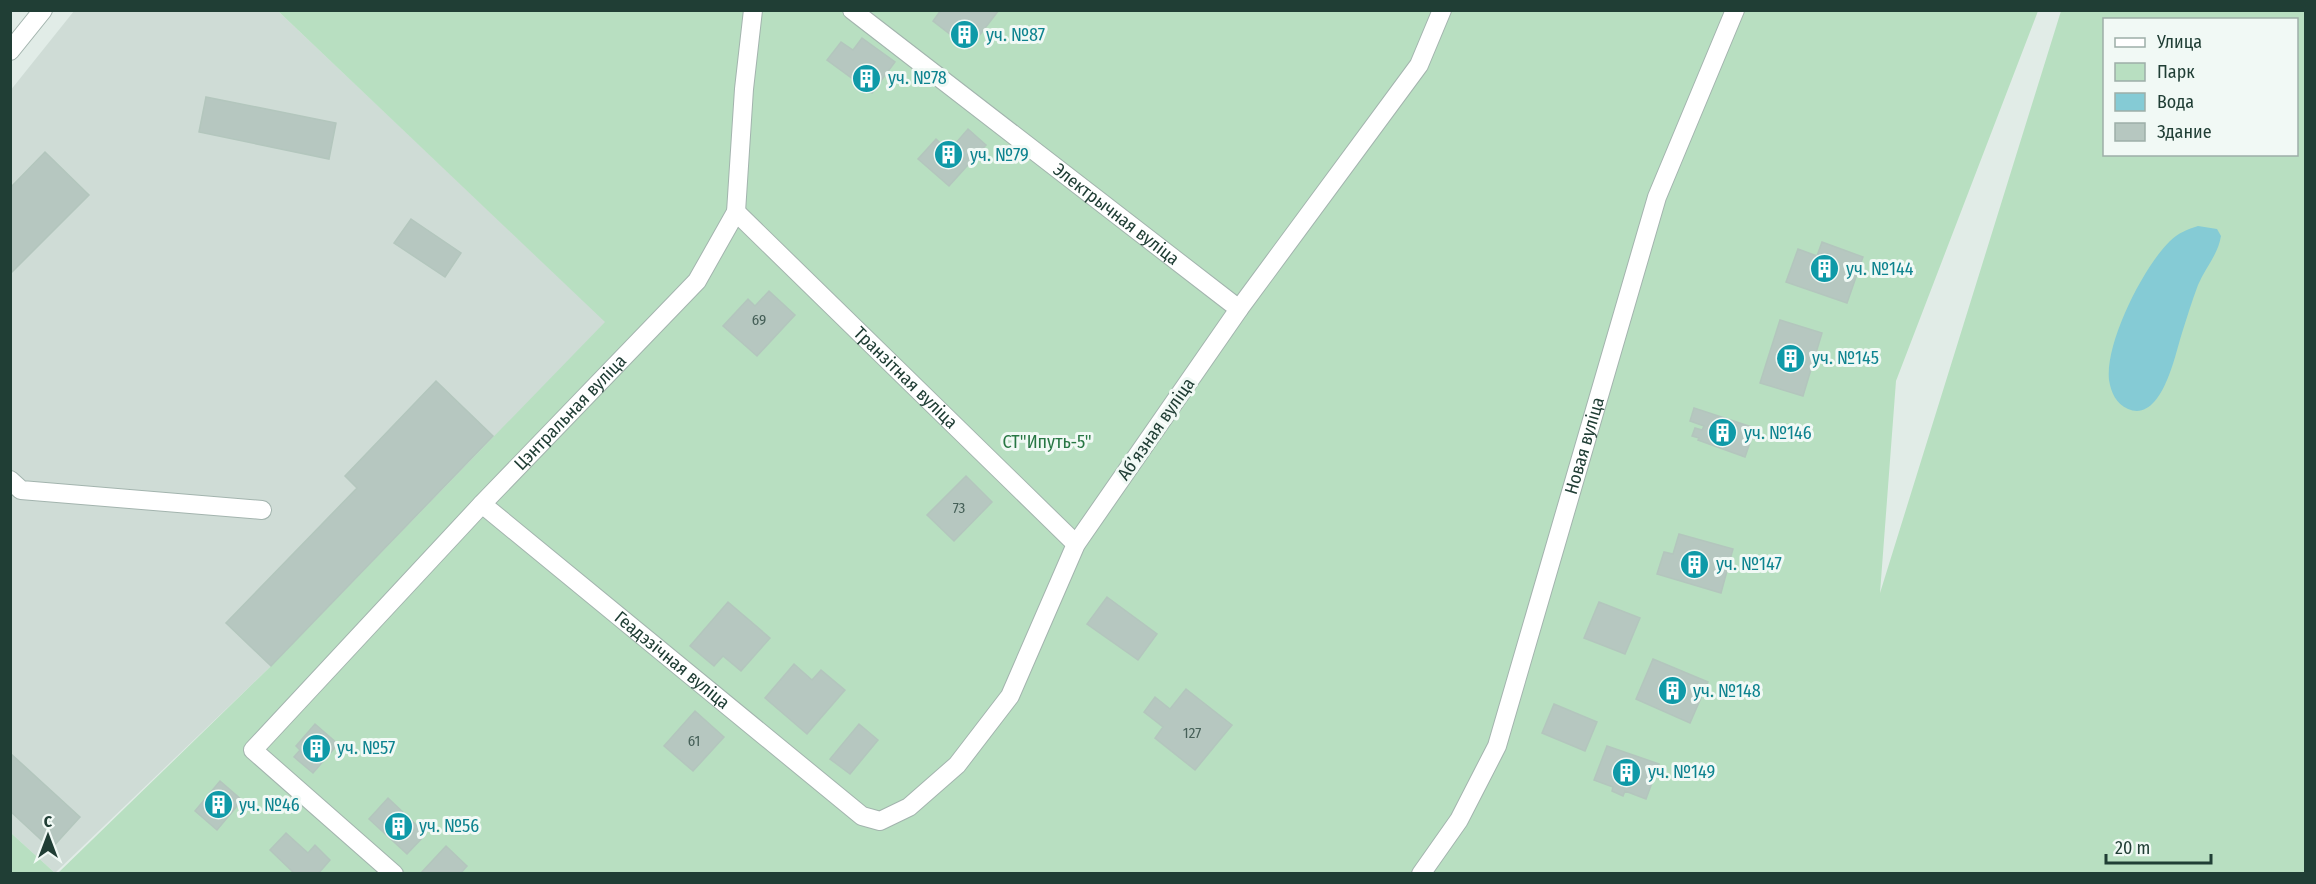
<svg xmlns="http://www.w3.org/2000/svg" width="2316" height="884" font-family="'Fira Sans Condensed',sans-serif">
<rect width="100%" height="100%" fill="#e1ece7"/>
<path fill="#cfdcd6" d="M74 11H278L606 322 271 666 55 873 11 833 10 91Z"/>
<path fill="#b8dfc1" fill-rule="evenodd" d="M278 11H2038L1896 381 1880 593 2061 11H2305V873L57 874 271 666 605 322ZM2104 20H2296V154H2104Z
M10 833H11L55 873H11Z"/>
<path fill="#85cbd5" d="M2198 226 2217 229 2221 236C2218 255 2205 268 2198 285 2192 301 2187 317 2182 333 2175 355 2162 423 2128 409 2116 404 2111 392 2109 380 2105 342 2144 266 2170 241 2178 233 2188 229 2198 226Z"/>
<path fill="#b6c7c0" stroke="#b3c6bd" stroke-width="1.5" d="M941 10H999L969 49 933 21Z
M862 38 895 62 872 93 827 60 841 42 853 50Z
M206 97 336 123 329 159 199 132Z
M968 129 986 145 949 186 918 159 936 139 949 151Z
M45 152 89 195 10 274V188Z
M411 219 461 253 445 277 394 243Z
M1822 242 1863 257 1847 303 1786 282 1798 249 1817 256Z
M769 291 795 315 757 356 723 326 748 299 755 306Z
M1780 320 1822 333 1803 396 1760 383Z
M436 381 493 436 271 666 226 623 357 488 345 476Z
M1694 408 1755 428 1745 457 1698 440 1699 438 1692 436 1695 428 1702 430 1704 426 1690 421Z
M966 476 992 502 954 541 927 515Z
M1679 534 1733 549 1721 593 1657 574 1664 552 1673 554Z
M1107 597 1157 634 1138 660 1087 624Z
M728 602 770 638 741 671 723 656 714 666 690 646Z
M1599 602 1640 618 1625 654 1584 638Z
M1653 659 1708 682 1690 723 1636 699Z
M794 664 812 680 821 670 845 690 807 734 765 698Z
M1186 689 1232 725 1195 770 1155 738 1163 727 1144 712 1155 697 1170 709Z
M1554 704 1597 722 1585 751 1542 733Z
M695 711 724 737 693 771 664 746Z
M315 724 338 744 313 773 294 757 300 750 296 746Z
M859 724 878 740 850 774 830 759Z
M1607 746 1659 764 1646 799 1625 791 1623 796 1612 791 1613 787 1594 780Z
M10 753 80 817 51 849 10 811Z
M220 781 242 800 217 830 195 811Z
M388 798 426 834 407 854 369 819Z
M286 833 308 853 315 845 330 860 318 874H295L270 850Z
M446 846 467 866 460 874H420Z"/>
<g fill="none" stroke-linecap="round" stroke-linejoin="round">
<defs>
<path id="lane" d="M10 480 21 490 262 510"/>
<g id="street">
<path id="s1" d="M852 10 1239 309"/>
<path d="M10 51 43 10"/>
<path id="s2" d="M736 212 1076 544"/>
<path id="s3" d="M482 504 862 816 880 821 909 807 957 765 1010 696 1076 544 1239 309 1419 65 1442 10"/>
<path id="s4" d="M394 874 253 750 482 504 697 281 736 212 744 89 753 10"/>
<path id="s5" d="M1421 874 1459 820 1497 746 1657 197 1735 10"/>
</g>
</defs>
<use href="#lane" stroke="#a3b4ae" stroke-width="20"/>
<use href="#street" stroke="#a3b4ae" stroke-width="20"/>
<use href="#lane" stroke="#fff" stroke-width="18"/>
<use href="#street" stroke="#fff" stroke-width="18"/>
</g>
<defs>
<symbol id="building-disc" viewBox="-11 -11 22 22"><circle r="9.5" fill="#0f9aa8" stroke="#f1f9f5"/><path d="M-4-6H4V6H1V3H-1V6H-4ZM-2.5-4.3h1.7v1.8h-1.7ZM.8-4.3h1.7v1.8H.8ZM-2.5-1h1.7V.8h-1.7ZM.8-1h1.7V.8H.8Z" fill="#fff"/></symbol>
</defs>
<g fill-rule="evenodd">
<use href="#building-disc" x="948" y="18" width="33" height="33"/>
<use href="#building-disc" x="850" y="62" width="33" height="33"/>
<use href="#building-disc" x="932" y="138" width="33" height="33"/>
<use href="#building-disc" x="1808" y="252" width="33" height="33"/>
<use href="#building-disc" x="1774" y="342" width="33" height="33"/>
<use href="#building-disc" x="1706" y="416" width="33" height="33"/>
<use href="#building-disc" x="1678" y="548" width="33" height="33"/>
<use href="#building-disc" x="1656" y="674" width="33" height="33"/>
<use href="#building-disc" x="300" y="732" width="33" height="33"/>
<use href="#building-disc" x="1610" y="756" width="33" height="33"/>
<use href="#building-disc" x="202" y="788" width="33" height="33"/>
<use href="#building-disc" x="382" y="810" width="33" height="33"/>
</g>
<g text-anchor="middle" stroke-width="6" stroke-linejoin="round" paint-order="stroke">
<g font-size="15" fill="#466058">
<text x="759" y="325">69</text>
<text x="959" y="513">73</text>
<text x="1192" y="738">127</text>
<text x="694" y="746">61</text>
</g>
<g font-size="18" fill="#0d838f" stroke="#f1f9f5" text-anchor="start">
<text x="986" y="41">уч. №87</text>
<text x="888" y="84">уч. №78</text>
<text x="970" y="161">уч. №79</text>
<text x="1846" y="275">уч. №144</text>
<text x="1812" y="364">уч. №145</text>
<text x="1744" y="439">уч. №146</text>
<text x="1716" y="570">уч. №147</text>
<text x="1693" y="697">уч. №148</text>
<text x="337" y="754">уч. №57</text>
<text x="1648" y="778">уч. №149</text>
<text x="239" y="811">уч. №46</text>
<text x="419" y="832">уч. №56</text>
</g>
<g font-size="18" fill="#203e35" stroke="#f1f9f5">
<text dy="6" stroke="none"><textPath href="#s1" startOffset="334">Электрычная вуліца</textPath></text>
<text dy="6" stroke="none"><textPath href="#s2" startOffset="237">Транзітная вуліца</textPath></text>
<text dy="6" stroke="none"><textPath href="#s4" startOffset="651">Цэнтральная вуліца</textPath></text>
<text transform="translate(1156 429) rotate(-55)" y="6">Абʼязная вуліца</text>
<text dy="6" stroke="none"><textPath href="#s5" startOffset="462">Новая вуліца</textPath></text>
<text dy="6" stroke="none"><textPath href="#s3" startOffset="246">Геадэзічная вуліца</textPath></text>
</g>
<g font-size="18" fill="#287744" stroke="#f1f9f5">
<text x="1047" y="448">СТ"Ипуть-5"</text>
</g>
</g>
<rect width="2316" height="884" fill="none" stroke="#203e35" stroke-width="24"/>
<rect x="2103" y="18" width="195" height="138" fill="#f1f9f5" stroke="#9daea8" stroke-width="1.5"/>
<rect x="2115" y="38" width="30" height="9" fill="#ffffff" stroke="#9daea8" stroke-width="1.5"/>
<text x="2157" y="48" font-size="18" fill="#203e35">Улица</text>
<rect x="2115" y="63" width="30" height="18" fill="#b8dfc1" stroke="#9daea8" stroke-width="1.5"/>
<text x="2157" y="78" font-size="18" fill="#203e35">Парк</text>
<rect x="2115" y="93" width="30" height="18" fill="#85cbd5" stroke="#9daea8" stroke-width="1.5"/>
<text x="2157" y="108" font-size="18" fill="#203e35">Вода</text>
<rect x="2115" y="123" width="30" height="18" fill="#b6c7c0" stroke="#9daea8" stroke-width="1.5"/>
<text x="2157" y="138" font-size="18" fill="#203e35">Здание</text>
<g transform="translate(48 836)" stroke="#f1f9f5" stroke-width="4.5" paint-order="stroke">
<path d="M0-4.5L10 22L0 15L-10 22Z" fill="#203e35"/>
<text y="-9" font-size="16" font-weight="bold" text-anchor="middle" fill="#203e35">С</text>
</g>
<path d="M2106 854v9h105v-9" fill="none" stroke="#203e35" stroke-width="3"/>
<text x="2115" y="854" font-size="18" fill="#203e35" stroke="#f1f9f5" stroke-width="4.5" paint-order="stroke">20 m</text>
</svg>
